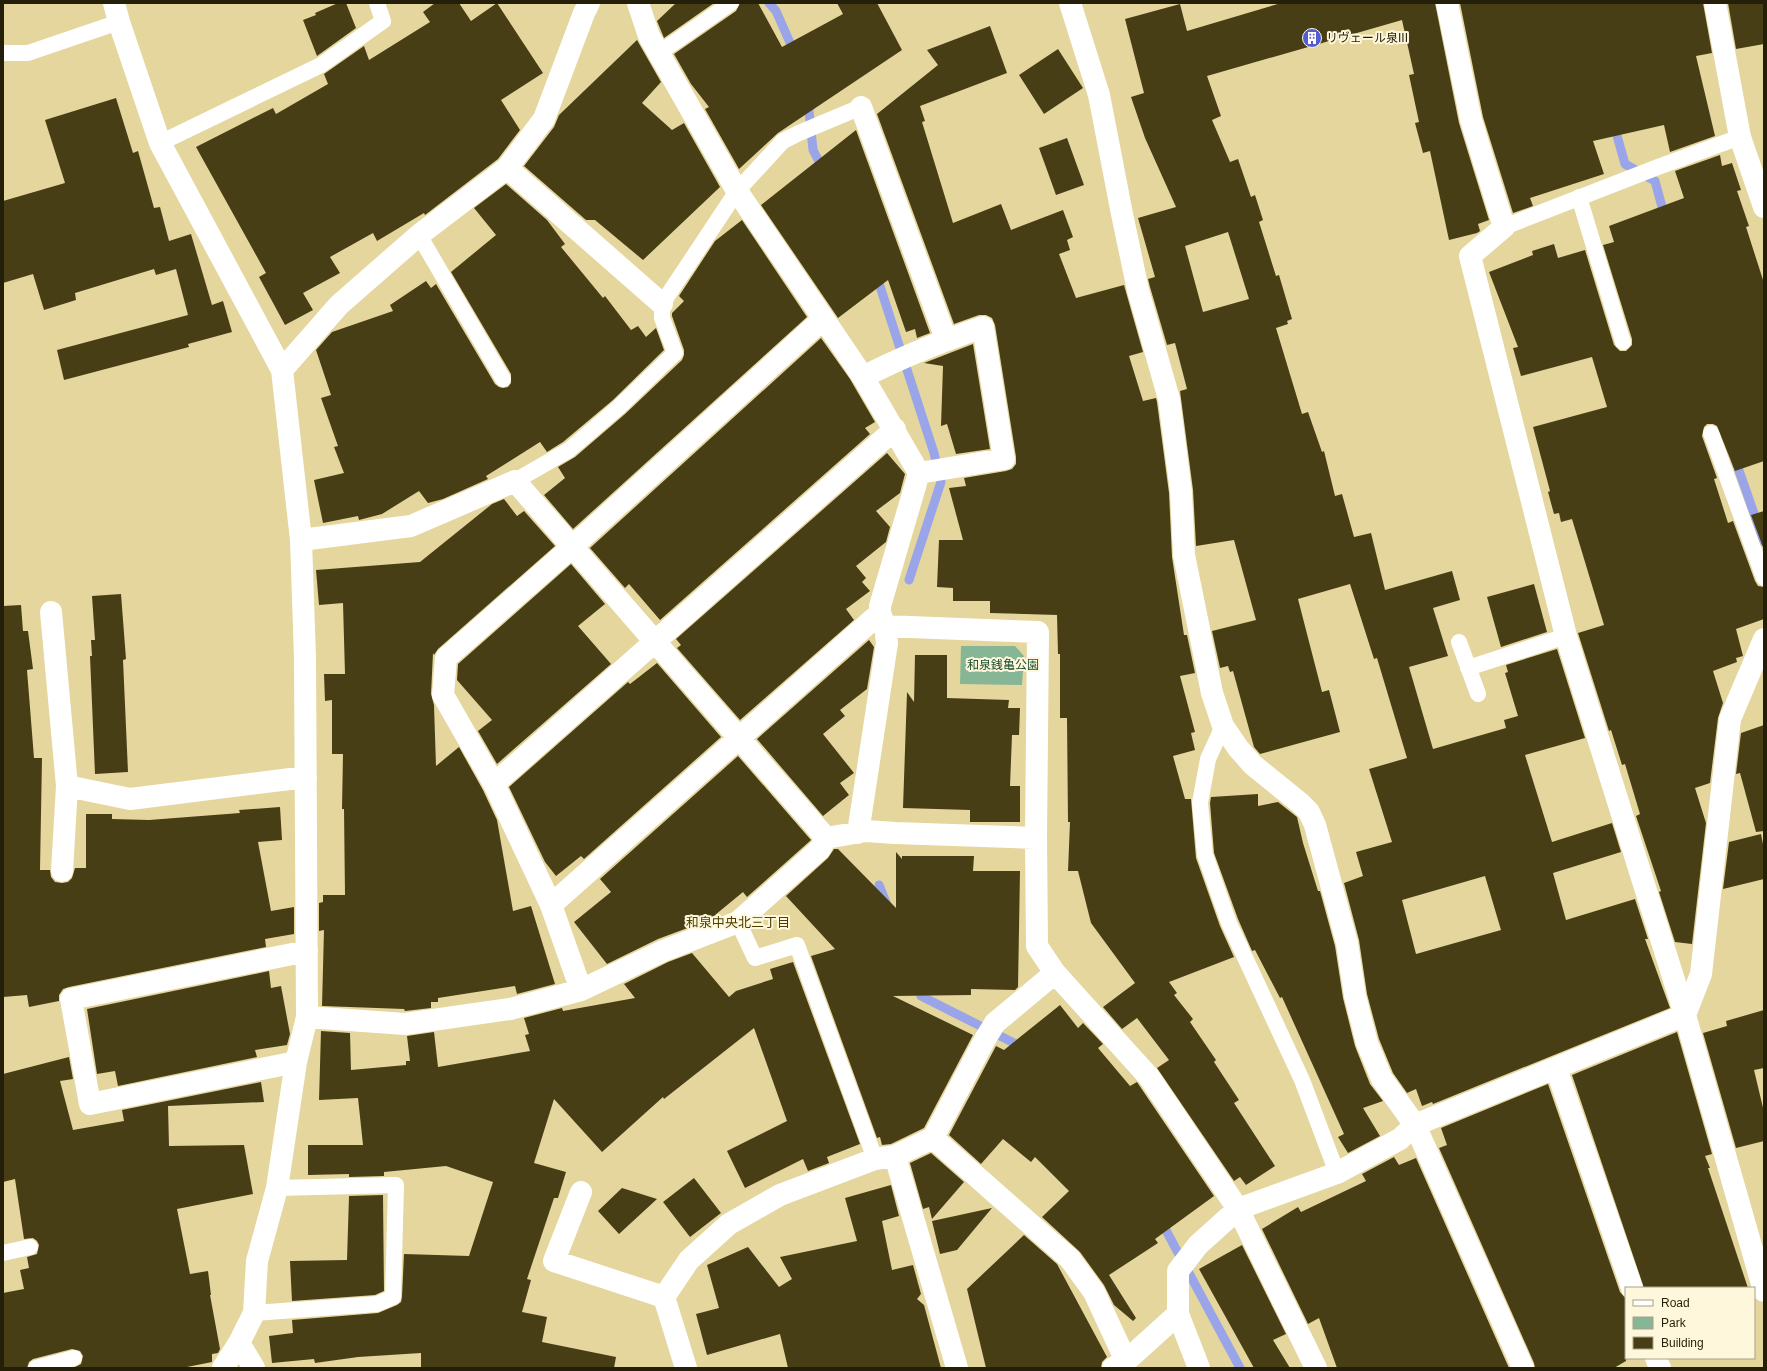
<svg xmlns="http://www.w3.org/2000/svg" width="1767" height="1371" font-family="Helvetica,'Noto Sans JP',sans-serif">
<rect width="100%" height="100%" fill="#e5d69d"/>
<path fill="#87b697" d="M961 646H1015L1024 656 1022 685 960 684Z"/>
<g fill="none" stroke-linecap="round" stroke-linejoin="round">
<path stroke="#99a5e8" stroke-width="9" d="M769 3 776 11 795 54
M808 101 813 150 824 171
M1614 125 1625 164 1655 181 1665 218
M876 274 934 453 941 482 909 580
M1735 459 1764 542
M879 885 887 905
M919 984 921 996 1024 1048
M1161 1221 1240 1368"/>
</g>
<path fill="#483e16" fill-rule="evenodd" d="M338 3H346L356 28 317 56 303 20 316 15 315 13Z
M435 3H459L471 21 497 3 543 73 501 100 520 130 498 159 425 215 424 213 377 241 373 233 330 257 340 273 303 293 313 310 285 325 259 277 266 273 196 147 273 108 276 114 328 84 324 74 364 46 369 60 430 22 423 12Z
M676 3H714L664 38 657 21Z
M740 3H758L782 47 843 14 837 3H877L902 50 778 133 739 169 705 109 709 107 691 84 674 54 736 11Z
M1281 3H1435L1459 123 1489 220 1478 224 1480 231 1477 233 1449 240 1430 151 1423 153 1415 123 1419 122 1409 75 1414 74 1402 20 1207 76 1221 116 1212 120 1230 162 1238 159 1251 197 1255 195 1263 220 1259 222 1276 276 1279 275 1292 319 1287 321 1288 324 1276 328 1302 414 1308 412 1322 452 1324 451 1335 496 1342 494 1354 537 1371 533 1385 590 1452 571 1460 600 1433 608 1448 656 1409 667 1433 749 1506 728 1504 720 1518 716 1505 673 1508 672 1506 665 1557 649 1585 738 1525 755 1552 842 1612 823 1621 852 1553 873 1566 920 1635 899 1648 939H1645L1670 1008 1433 1104 1432 1102 1422 1106 1416 1089 1407 1093 1393 1073 1379 1039 1367 994 1359 940 1344 883 1363 876 1356 852 1392 842 1369 769 1407 758 1377 658 1374 659 1350 584 1298 599 1322 692 1329 690 1340 732 1260 754 1254 747 1233 671 1230 672 1228 666 1220 668 1212 631 1256 620 1234 540 1196 546 1193 490 1180 391 1187 389 1175 343 1167 345 1150 287 1148 279 1155 277 1138 218 1176 207 1145 138 1131 97 1144 93 1125 19 1180 4 1187 31ZM1228 232 1249 299 1203 312 1185 246ZM1485 876 1501 930 1416 954 1402 900Z
M1460 3H1703L1712 53 1696 56 1715 136 1670 152 1664 125 1593 141 1604 174 1530 198 1533 206 1513 213 1483 117Z
M1728 3H1764V44L1736 49Z
M990 26 1007 73 920 106 925 121 922 122 953 223 1001 204 1011 230 1063 210 1073 237 1067 240 1070 250 1059 254 1076 298 1124 285 1143 352 1129 356 1143 401 1156 398 1157 402 1169 493 1172 557 1184 635H1187L1195 673 1180 676 1195 732 1191 733 1195 750 1173 756 1185 799H1191L1196 858 1220 926 1234 957 1169 982 1177 993 1174 995 1193 1019 1190 1022 1216 1060 1214 1062 1239 1100 1234 1103 1275 1166 1246 1185 1240 1177 1234 1181 1157 1068 1169 1060 1137 1018 1122 1029 1103 1007 1135 983 1091 923 1078 871H1068L1070 822H1068L1067 718H1060V654H1058L1057 615 990 613V601H953V588L937 587 939 540H963L949 488 966 486 964 478 1006 471 1012 469 1016 464V457L995 325 992 318 986 315H979L954 324 877 114 938 65 927 50Z
M637 40 661 82 642 103 672 130 684 123 720 187 643 260 595 220H586L524 166 554 127 559 115Z
M1058 49 1083 88 1044 114 1019 75Z
M116 98 133 153 138 151 154 208 160 207 169 241 191 234 212 305 223 301 232 332 188 344 189 347 64 380 57 350 188 315 176 269 156 275 154 269 75 293 76 300 44 310 33 274 3 283V201L65 183 45 120Z
M856 130 930 333 917 338 915 329 906 332 888 280 838 318 761 205Z
M1067 138 1084 185 1056 195 1039 148Z
M1720 155 1722 166 1732 163 1741 190 1737 191 1749 226 1746 227 1764 283V461L1735 471 1717 426 1713 424H1707L1704 427 1702 436 1717 478 1714 479 1728 523 1733 521 1755 581 1758 586 1764 587V619L1736 629 1743 656 1736 658 1737 662 1713 671 1723 703 1718 718 1710 783 1695 788 1706 823 1692 944 1675 942 1659 892 1661 891 1636 816 1640 814 1625 764 1622 765 1611 730 1609 731 1578 633 1604 625 1572 519 1561 522 1559 513 1554 514 1548 492 1550 491 1533 427 1607 407 1592 357 1521 376 1513 348 1518 347 1489 272 1533 255 1532 251 1554 244 1558 258 1585 250 1614 345 1620 351H1626L1632 345V339L1603 245 1614 242 1609 226 1684 198 1675 171Z
M506 184 547 220 565 244 561 247 603 298 605 296 631 330 638 326 646 337 656 328 664 350 613 400 563 442 547 452 540 442 486 476 488 479 443 499 428 503 419 491 382 514 359 520 358 516 323 523 314 480 344 473 334 447 338 446 321 398 331 395 316 350 332 332 393 311 390 305 426 281 431 288 436 284 495 384 499 387 503 388 508 387 511 383V374L451 272 496 235 474 208Z
M742 220 807 317 573 529 544 495 565 478 558 467 575 457 625 414 682 360 684 355V350L672 316V313L684 301 679 296 715 241Z
M821 338 850 379 875 422 865 428 870 434 660 620 629 584 625 588 590 548Z
M973 344 990 449 956 454 947 424 941 426 943 366 924 363Z
M887 453 905 474 900 493 876 511 890 527 886 542 856 566 866 578 862 582 870 591 846 609 854 620 740 720 677 648 681 645 676 639Z
M504 499 517 516 524 511 555 546 438 649 434 655 433 653 431 694 434 705 436 766 459 747 483 790 497 820 513 911 531 906 555 984 517 994 515 986 438 998V1002H431V1008L405 1011 404 1009 322 1006 324 930 319 931V903L323 902V895H345L344 809H342L343 754H332V700L325 701 324 674H345L343 603 319 605 316 570 420 562 492 504Z
M1764 511V550L1751 515Z
M571 564 605 604 578 626 611 664 497 764 478 731 492 720 457 680 458 664Z
M1534 584 1547 632 1501 647 1487 597Z
M121 594 126 659 123 660 128 772 95 774 90 656H92L91 640H95L92 596Z
M21 605 23 631H28L33 669 27 670 34 758H42L40 870H50L51 877 55 882 62 883 68 882 72 878 75 868H86V814H112V819L149 820 240 813 239 810 280 807 282 840 258 842 271 911 294 907V934L265 939 266 947 69 987 63 989 59 995V1001L29 1007 27 995 3 997V606Z
M869 640 874 647 867 689 840 710 845 716 823 734 854 773 840 783 849 795 823 816 757 739Z
M915 655H947V698L1009 700 1008 708H1020L1019 735H1012L1010 786H1020V822H970V810L903 808 907 692 914 702Z
M657 663 721 737 584 859 581 856 556 876 545 862 509 787 628 682 630 684Z
M1764 725V831L1756 832 1740 773 1736 774 1741 733Z
M738 756 811 840 810 841 747 897 743 892 709 920 658 939 607 964 574 922 611 892 600 879Z
M1258 794V806L1278 802 1297 817 1303 843 1318 891H1320L1335 946 1343 998 1355 1046 1370 1084 1383 1101 1363 1108 1380 1136 1348 1153 1338 1137 1344 1134 1282 997 1280 998 1255 950 1252 951 1238 919 1214 853 1210 803 1211 797Z
M1761 834 1764 849V879L1723 889 1729 842Z
M834 849H838L896 908V852L902 859V856H974L973 871H1020L1018 987 1015 990 971 989V995L893 996 973 1035 924 1128 891 1144 882 1145 880 1137 877 1138 811 956 835 949 786 896 828 858Z
M692 953 729 997 736 991 773 979 770 969 793 962 860 1144 827 1157 829 1163 808 1171 803 1159 745 1188 727 1151 787 1121 754 1028 664 1099 663 1097 602 1152 554 1099 534 1163 566 1172 558 1198H554L527 1279 531 1280 522 1312 547 1317 542 1342 616 1357 614 1368H421V1353L358 1357 315 1363 314 1359 272 1363 269 1336 293 1333 292 1320 378 1313 397 1305 401 1302 402 1297 404 1254 469 1256 493 1182 446 1166 384 1172V1176L349 1177V1174L308 1175V1145H363L358 1098 319 1100 321 1031 350 1033 351 1070 406 1065V1061H410L407 1036 434 1032 438 1067 530 1051 525 1035 529 1034 524 1018 562 1008 563 1011 635 998 624 984 668 962Z
M269 971 271 988 281 986 290 1034 287 1045 255 1050 257 1057 118 1086 115 1071 97 1074 87 1009Z
M1060 1005 1078 1028 1083 1023 1103 1044 1098 1048 1130 1086 1137 1082 1139 1085 1214 1196 1155 1239 1158 1243 1109 1275 1136 1318 1133 1321 1114 1305 1104 1285 1080 1252 1042 1217 1069 1191 1035 1157 1031 1162 1003 1139 981 1164 949 1135 996 1046 1004 1050Z
M1764 1010V1068L1754 1070 1764 1112V1141L1736 1148 1703 1033 1727 1026 1726 1021Z
M1677 1032 1712 1154 1705 1156 1710 1168H1708L1748 1288H1644L1572 1075Z
M69 1057 73 1079 60 1081 73 1130 124 1121 122 1110 261 1082 264 1102 168 1106 169 1146 244 1145 253 1194 177 1209 190 1274 208 1271 211 1295H210L220 1349 218 1353 212 1354V1362L182 1368H73L81 1364 83 1356 80 1351 72 1349 33 1359 29 1362 27 1368H3V1293L24 1289 20 1270 29 1268 27 1257 37 1254 39 1245 37 1241 33 1238 24 1239 15 1179 3 1182V1074Z
M1548 1084 1620 1292 1626 1299V1361L1614 1368H1535L1534 1363 1439 1148 1447 1145 1441 1128Z
M931 1153 964 1182 932 1219 929 1207 923 1209 910 1163Z
M1394 1157 1399 1165 1416 1158 1509 1368H1337L1319 1318 1308 1324 1262 1229 1298 1207 1301 1212 1366 1181 1362 1174Z
M694 1178 721 1213 690 1237 663 1202Z
M891 1185 899 1216 882 1221 892 1270 913 1265 921 1294 917 1299 924 1305 941 1368H788L780 1334 707 1355 696 1314 719 1308 707 1265 748 1247 779 1287 792 1279 780 1257 857 1241 845 1198Z
M622 1188 657 1199 619 1234 598 1211Z
M383 1195 384 1291 375 1295 292 1301 290 1261 347 1260 349 1196Z
M992 1208 957 1250 940 1254 932 1221Z
M1024 1235 1057 1264 1107 1357 1102 1362 1101 1368H986L967 1289Z
M1242 1245 1286 1334 1273 1340 1290 1368H1254L1199 1269Z"/>
<g fill="none" stroke-linecap="round" stroke-linejoin="round">
<path stroke="#fff" stroke-width="16" d="M3 53H28L119 22
M659 53 731 3
M160 143 321 65 383 21 377 3
M1579 197 1623 342
M1504 227 1658 167 1740 137
M419 235 503 379
M1711 433 1764 578
M515 481 569 450 619 407 675 353 662 318V304L737 191 783 141 799 133 861 107
M1459 642 1478 694
M1468 668 1566 636
M1223 726 1208 759 1200 803 1205 855 1229 923 1302 1080 1337 1173
M738 922 755 958 797 945 875 1159
M3 1253 30 1247
M254 1313 377 1304 393 1297 396 1185 277 1188
M36 1368 74 1358"/>
<path stroke="#fff" stroke-width="22" d="M114 3 119 22 160 143 282 370 301 540 305 658 307 1017 296 1062 277 1188 257 1261 254 1313 239 1343 223 1368
M638 3 649 36 737 191 863 377 919 473 880 606V613L885 626 887 643 858 833
M1070 3 1099 95 1122 214 1138 290 1169 399 1181 492 1184 555 1212 693 1223 726 1238 748 1253 765 1300 803 1309 812 1315 825 1347 943 1355 996 1367 1043 1382 1079 1415 1125 1523 1368
M1447 3 1471 120 1504 227 1470 256 1566 636 1685 1015 1764 1291
M1715 3 1740 137 1764 207
M861 107 946 339
M507 168 662 304
M282 370 339 305 419 235 507 168 544 119 584 13 589 3
M863 377C902 357 942 341 983 327L1004 459 919 473
M301 540 411 526 515 481 826 838
M51 612 67 786 130 799 306 777
M885 626 1038 632 1036 838 1037 946 1055 973 1149 1077 1238 1209 1316 1368
M494 784 895 429
M826 838 866 831 895 833 1036 838
M62 871 67 786
M551 905 880 613
M581 990 551 905 494 784 443 695 446 658 572 547 823 319
M307 1017 405 1024 510 1009 581 990 663 951 738 922 820 849 826 838
M296 1062 90 1104 71 999 307 951
M1556 1068 1632 1288
M933 1138 984 1041 995 1023 1055 973
M895 1156 957 1368
M581 1192 554 1261 664 1297
M1178 1314 1199 1368
M239 1343 254 1368
M1656 1358 1660 1368
M686 1368 664 1297 689 1260 729 1224 780 1195 875 1159 895 1156 933 1138 1070 1259 1094 1292 1126 1361
M1113 1368 1126 1361 1178 1314V1271L1198 1245 1238 1209 1337 1173 1400 1139 1415 1125 1685 1015 1701 974 1730 719 1764 639"/>
</g>
<defs>
<symbol id="building-disc" viewBox="-11 -11 22 22"><circle r="9.5" fill="#545cd3" stroke="#fef7db"/><path d="M-4-6H4V6H1V3H-1V6H-4ZM-2.5-4.3h1.7v1.8h-1.7ZM.8-4.3h1.7v1.8H.8ZM-2.5-1h1.7V.8h-1.7ZM.8-1h1.7V.8H.8Z" fill="#fff"/></symbol>
</defs>
<g fill-rule="evenodd">
<use href="#building-disc" x="1301" y="27" width="22" height="22"/>
</g>
<g text-anchor="middle" stroke-width="4" stroke-linejoin="round" paint-order="stroke">
<g font-size="12" fill="#241f08" stroke="#fef7db" text-anchor="start">
<text x="1326" y="42">リヴェール泉III</text>
</g>
<g font-size="12" fill="#1b5032" stroke="#fef7db">
<text x="1003" y="669">和泉銭亀公園</text>
</g>
<g font-size="13" fill="#4c3f02" stroke="#fef7db">
<text x="738" y="927">和泉中央北三丁目</text>
</g>
</g>
<rect width="1767" height="1371" fill="none" stroke="#241f08" stroke-width="8"/>
<rect x="1625" y="1287" width="130" height="72" fill="#fef7db" stroke="#a7a187"/>
<rect x="1633" y="1300" width="20" height="6" fill="#ffffff" stroke="#a7a187"/>
<text x="1661" y="1307" font-size="12" fill="#241f08">Road</text>
<rect x="1633" y="1317" width="20" height="12" fill="#87b697" stroke="#a7a187"/>
<text x="1661" y="1327" font-size="12" fill="#241f08">Park</text>
<rect x="1633" y="1337" width="20" height="12" fill="#483e16" stroke="#a7a187"/>
<text x="1661" y="1347" font-size="12" fill="#241f08">Building</text>
</svg>
